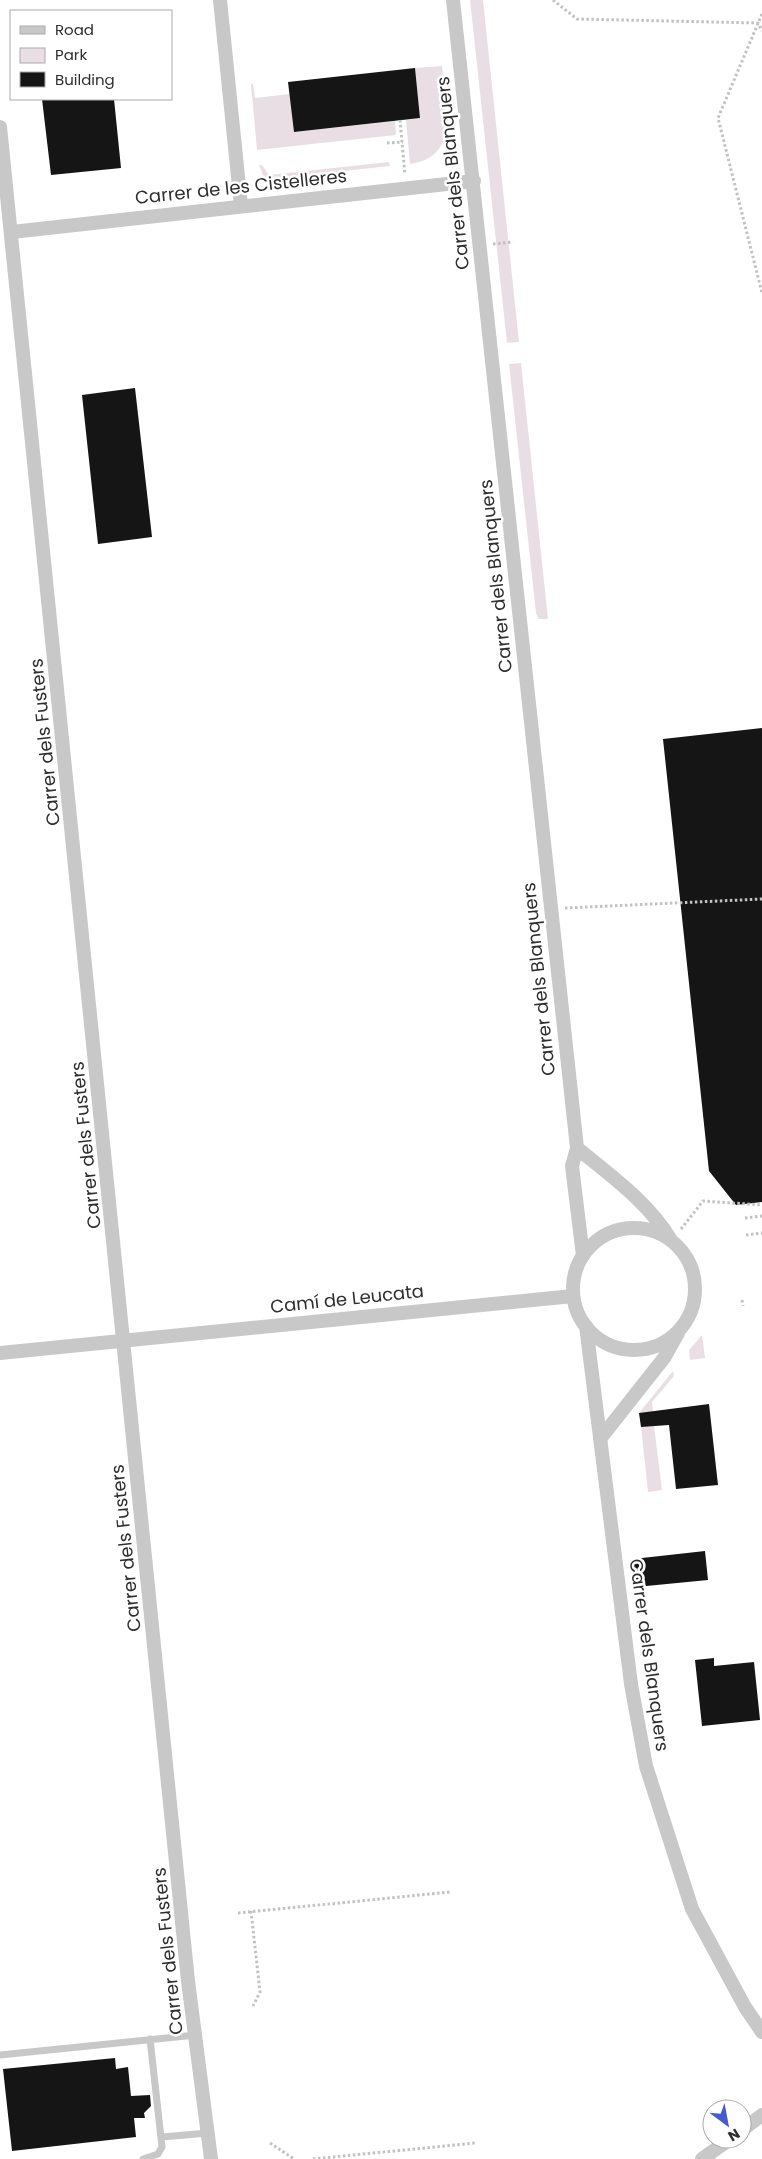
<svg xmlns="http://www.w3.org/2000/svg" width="762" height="2159" font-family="Poppins,sans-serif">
<rect width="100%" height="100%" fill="#fff"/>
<path fill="#eadee5" d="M470 0H483L519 342 507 343Z
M442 66C445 103 462 157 410 164L406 120 420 118 415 68Z
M251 84H253L255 98 290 94 294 132 395 121 396 135 257 150Z
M389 162 390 166 270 179 263 175 259 165H262L269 175Z
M521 363 548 619H539L536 613 509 364Z
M702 1335 705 1358 690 1360 689 1350Z
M673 1371 674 1376 652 1402 653 1412 639 1413Z
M654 1426 662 1490 648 1492 641 1427Z"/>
<path fill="#151515" d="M415 68 420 118 294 132 288 82Z
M42 99H114L121 168 51 175Z
M135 388 152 537 98 544 82 395Z
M762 728V1202L736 1205 709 1171 663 739Z
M709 1404 718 1485 676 1489 669 1425 641 1427 639 1413Z
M705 1551 708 1580 636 1587 633 1559Z
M714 1658V1666L754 1662 760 1720 702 1726 695 1660Z
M115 2058 116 2069 128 2067 131 2096 150 2095 151 2106 144 2113 145 2118H134L136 2137 12 2151 3 2069Z"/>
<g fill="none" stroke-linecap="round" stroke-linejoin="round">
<path stroke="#c2c2c2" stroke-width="3" stroke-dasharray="2.5 2.5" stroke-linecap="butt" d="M553 0 577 19 758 23 762 31
M762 14 718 118 762 293
M400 120 405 175
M387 143 403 142
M493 244 513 242
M565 908 762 899
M745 1218 762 1216
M681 1229 703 1201 762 1205
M746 1235 762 1233
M742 1300 743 1306
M251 1911 260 1992 253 2006
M238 1913 450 1892
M270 2143 294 2159
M313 2159 475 2143"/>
<path stroke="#c8c8c8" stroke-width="7" d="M0 2055 196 2035
M162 2137 208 2133
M143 2159 158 2154 162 2147 150 2039"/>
<path stroke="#c8c8c8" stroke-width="14" d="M220 0 241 206
M453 0 577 1148 572 1166 583 1256
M0 127 188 1981 211 2159
M12 232 474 181
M577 1148C611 1176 648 1202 671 1240
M573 1289a61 61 0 1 1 122 0a61 61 0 1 1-122 0Z
M586 1326 631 1684 646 1766 692 1909 745 2007 762 2032
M0 1353 573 1296
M600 1439 664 1358 678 1333
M742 2130 762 2115
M702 2159 730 2139"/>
</g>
<g text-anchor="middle" stroke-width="5" stroke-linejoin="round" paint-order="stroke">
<g font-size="18" fill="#2e2e2e" stroke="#fff">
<text transform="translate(453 173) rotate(-96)" y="6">Carrer dels Blanquers</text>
<text transform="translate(241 187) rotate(-6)" y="6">Carrer de les Cistelleres</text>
<text transform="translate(496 576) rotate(-96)" y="6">Carrer dels Blanquers</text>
<text transform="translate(45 742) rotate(-96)" y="6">Carrer dels Fusters</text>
<text transform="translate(539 979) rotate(-96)" y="6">Carrer dels Blanquers</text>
<text transform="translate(86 1145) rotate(-96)" y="6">Carrer dels Fusters</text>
<text transform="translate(347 1299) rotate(-6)" y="6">Camí de Leucata</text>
<text transform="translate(126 1548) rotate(-96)" y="6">Carrer dels Fusters</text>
<text transform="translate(649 1655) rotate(82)" y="6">Carrer dels Blanquers</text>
<text transform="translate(168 1951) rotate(-96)" y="6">Carrer dels Fusters</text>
</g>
</g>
<rect x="10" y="10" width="162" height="90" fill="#ffffff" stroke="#ababab"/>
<rect x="20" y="26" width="25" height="8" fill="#c8c8c8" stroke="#ababab"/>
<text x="55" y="35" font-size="15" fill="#2e2e2e">Road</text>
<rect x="20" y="48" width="25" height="15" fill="#eadee5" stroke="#ababab"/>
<text x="55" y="60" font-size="15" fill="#2e2e2e">Park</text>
<rect x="20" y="72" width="25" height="15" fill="#151515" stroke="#ababab"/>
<text x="55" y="85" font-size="15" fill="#2e2e2e">Building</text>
<g transform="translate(727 2124) rotate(148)"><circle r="24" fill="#ffffff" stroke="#ababab"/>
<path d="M0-4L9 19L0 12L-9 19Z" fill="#4559d0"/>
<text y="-8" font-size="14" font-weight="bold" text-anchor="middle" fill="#2e2e2e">N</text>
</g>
</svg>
